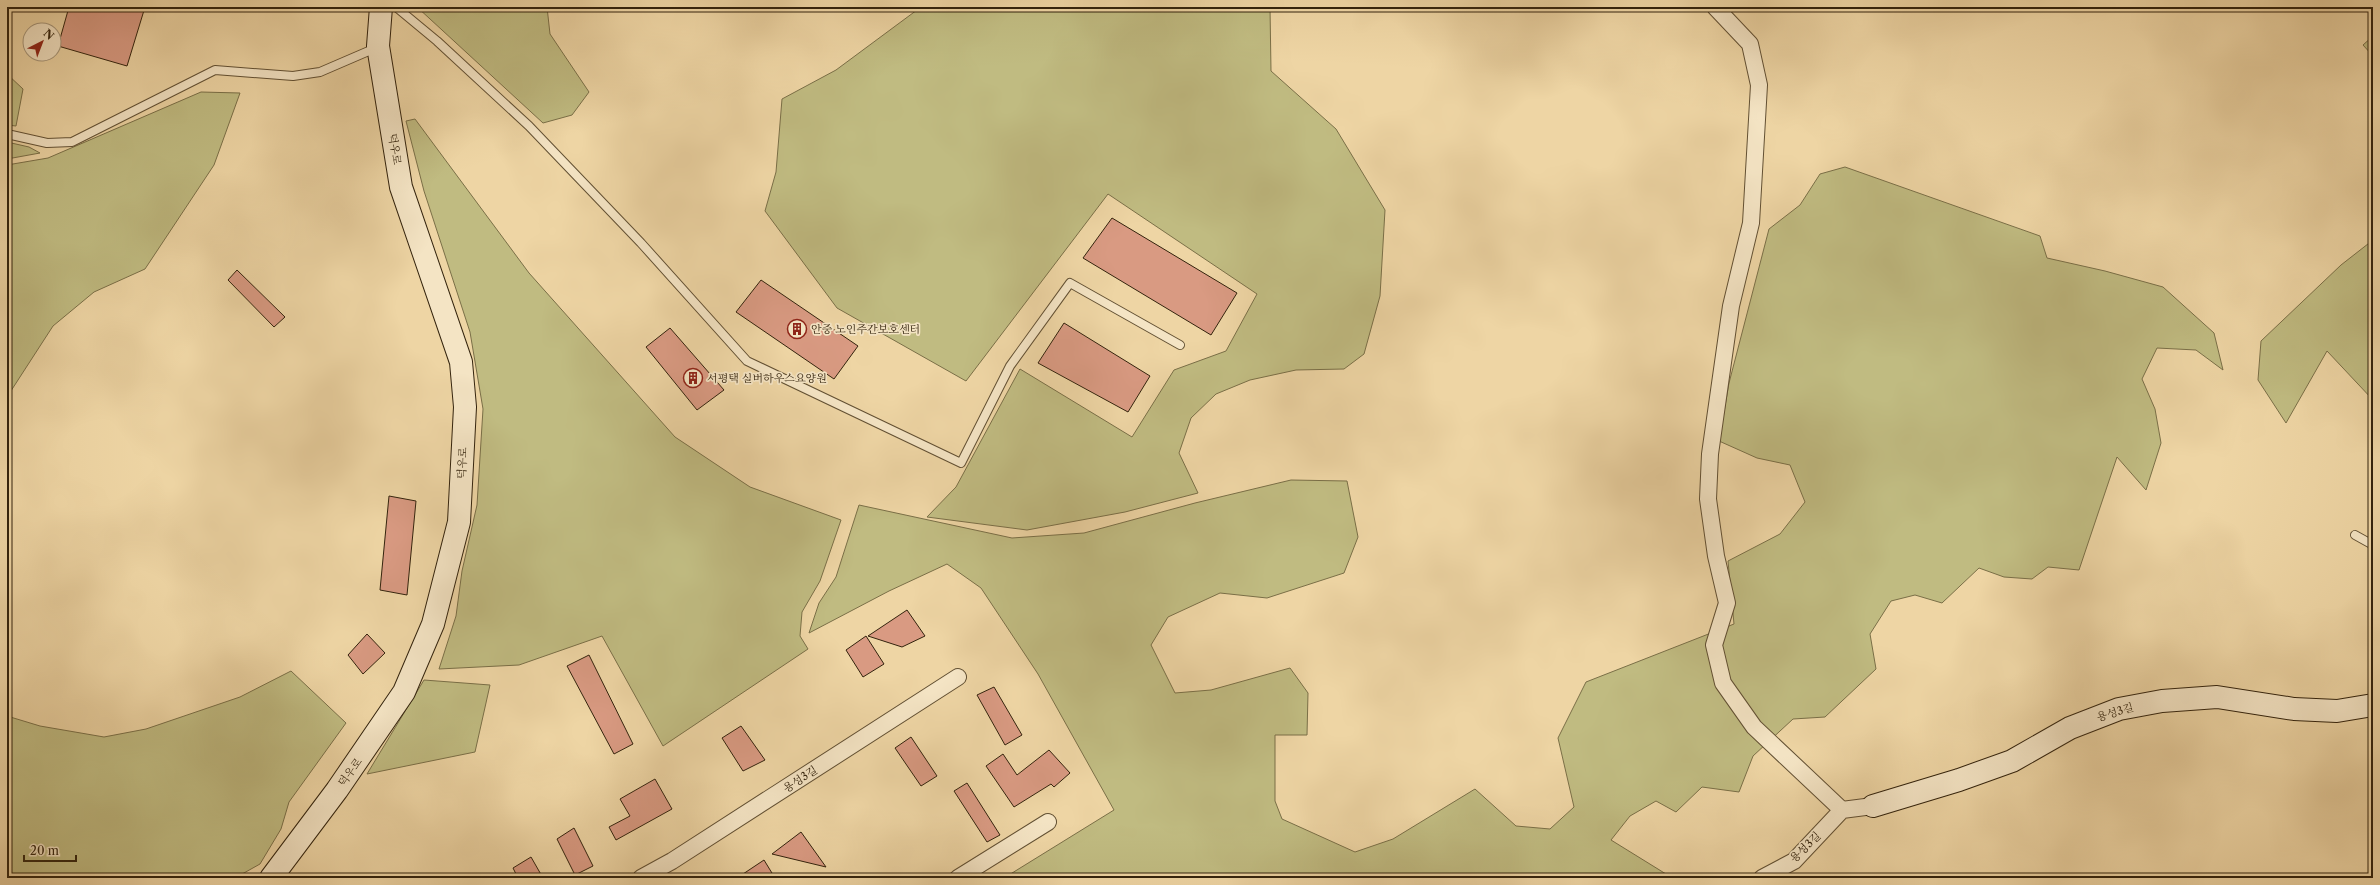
<svg xmlns="http://www.w3.org/2000/svg" width="2380" height="885" font-family="'Libre Caslon Text','Noto Serif KR',serif">
<rect width="100%" height="100%" fill="#eed5a4"/>
<filter id="stains"><feTurbulence type="fractalNoise" baseFrequency=".005" numOctaves="4"/><feColorMatrix values="0 0 0 0 .2 0 0 0 0 .09 0 0 0 0 .02 0 0 0 .5 -.17"/></filter>
<radialGradient id="worn" r=".72"><stop offset=".6" stop-color="#630" stop-opacity="0"/><stop offset="1" stop-color="#630" stop-opacity=".3"/></radialGradient>
<path fill="#c0bb81" stroke="#7a6f47" d="M417 7H547L550 34 589 92 572 115 543 123Z
M921 7 1270 8 1271 71 1336 129 1385 210 1380 296 1364 354 1344 369 1296 370 1250 380 1216 394 1191 418 1179 453 1198 493 1125 512 1027 530 927 517 956 487 1020 369 1132 437 1174 370 1226 351 1257 294 1108 194 966 381 837 308 765 211 776 172 782 99 836 70Z
M2373 36V56L2363 45Z
M7 74 23 89 16 126 7 125Z
M201 92 240 93 214 165 145 269 94 292 53 326 7 397V165L48 158Z
M415 119 529 273 675 437 750 487 841 520 820 581 802 612 800 636 808 649 663 746 602 636 519 665 439 669 456 616 462 571 477 505 483 409 470 332 424 191 406 121Z
M7 142 29 147 40 153 7 159Z
M1845 167 2040 236 2047 258 2105 271 2163 287 2214 333 2223 370 2196 350 2157 348 2142 379 2155 409 2161 443 2146 490 2117 457 2079 570 2048 567 2032 579 2004 577 1979 568 1942 603 1915 595 1891 601 1870 634 1876 669 1825 717 1793 719 1753 756 1739 792 1702 787 1676 812 1656 801 1630 816 1611 840 1666 874 1664 878H1004L1114 810 1038 674 981 588 947 564 889 591 809 633 819 603 836 577 859 505 1012 538 1084 533 1195 503 1291 480 1347 481 1358 537 1344 573 1267 598 1220 593 1168 617 1151 645 1175 693 1211 690 1290 668 1308 693 1307 735H1275V801L1282 819 1355 852 1393 839 1475 789 1516 826 1550 829 1574 807 1558 738 1586 682 1734 624 1728 561 1780 534 1805 502 1790 465 1757 458 1719 441 1729 383 1769 229 1800 205 1820 174Z
M2373 240V400L2327 351 2286 423 2258 380 2261 341 2341 265Z
M291 671 346 723 289 802 281 829 260 864 235 878H7V716L40 726 104 737 146 729 240 697Z
M424 680 490 685 475 752 367 774Z"/>
<path fill="#d99a82" stroke="#33230d" d="M69 7H145L127 66 58 46Z
M1112 218 1237 293 1211 335 1083 258Z
M237 270 285 317 274 327 228 280Z
M761 280 858 346 834 379 736 312Z
M1064 323 1150 376 1128 412 1038 363Z
M670 328 724 390 697 410 646 347Z
M389 496 416 501 407 595 380 590Z
M907 610 925 636 902 647 868 636Z
M367 634 385 653 363 674 348 655Z
M866 636 884 664 863 677 846 650Z
M589 655 633 744 614 754 567 666Z
M994 687 1022 735 1005 745 977 695Z
M741 726 765 760 743 771 722 738Z
M911 737 937 776 921 786 895 748Z
M1049 750 1070 773 1054 787 1051 784 1014 807 986 766 1003 754 1017 775Z
M655 779 672 809 616 840 609 827 630 816 620 799Z
M967 783 1000 835 987 842 954 791Z
M574 828 593 866 575 875 557 839Z
M801 832 826 867 772 854Z
M531 857 543 878H518L513 868Z
M764 860 775 878H737Z"/>
<g fill="none" stroke-linecap="round" stroke-linejoin="round">
<defs>
<path id="lane" d="M396 7 437 41 529 126 641 243 747 361 961 463 1010 366 1070 283 1180 345
M7 134 47 143 72 142 215 70 293 76 320 72 378 47
M2355 535 2373 545"/>
<path id="street" d="M1715 7 1750 44 1759 85 1751 223 1731 306 1710 454 1708 499 1716 556 1727 603 1714 645 1723 683 1754 727 1842 810 1873 806
M641 878 672 861 958 677
M958 878 1048 822
M1762 878 1794 861 1842 810"/>
<path id="secondary" d="M1873 806 1959 780 2012 761 2070 728 2119 709 2162 701 2217 697 2294 709 2337 711 2373 705
M271 878 337 790 404 692 433 624 459 522 465 407 461 362 401 187 378 46 381 7"/>
</defs>
<use href="#lane" stroke="#625033" stroke-width="10"/>
<use href="#street" stroke="#625033" stroke-width="18"/>
<use href="#secondary" stroke="#33230d" stroke-width="24"/>
<use href="#lane" stroke="#f4e4c4" stroke-width="8"/>
<use href="#street" stroke="#f4e4c4" stroke-width="16"/>
<use href="#secondary" stroke="#f4e4c4" stroke-width="22"/>
</g>
<defs>
<symbol id="building-ring" viewBox="-11 -11 22 22"><circle r="9.5" fill="#f4e4c4" stroke="#8f2418" stroke-width="1.5"/><path d="M-4-6H4V6H1V3H-1V6H-4ZM-2.5-4.3h1.7v1.8h-1.7ZM.8-4.3h1.7v1.8H.8ZM-2.5-1h1.7V.8h-1.7ZM.8-1h1.7V.8H.8Z" fill="#8f2418"/></symbol>
</defs>
<g fill-rule="evenodd">
<use href="#building-ring" x="786" y="318" width="22" height="22"/>
<use href="#building-ring" x="682" y="367" width="22" height="22"/>
</g>
<g text-anchor="middle" stroke-width="3.5" stroke-linejoin="round" paint-order="stroke">
<g font-size="11" fill="#33230d" stroke="#f4e4c4">
<text transform="translate(395 149) rotate(81)" y="4">덕우로</text>
<text transform="translate(462 463) rotate(-87)" y="4">덕우로</text>
<text transform="translate(2115 712) rotate(-17)" y="4">용성3길</text>
<text transform="translate(350 772) rotate(-54)" y="4">덕우로</text>
<text transform="translate(800 779) rotate(-33)" y="4">용성3길</text>
<text transform="translate(1805 847) rotate(-44)" y="4">용성3길</text>
</g>
<g font-size="11" fill="#33230d" stroke="#f4e4c4" text-anchor="start">
<text x="811" y="333">안중 노인주간보호센터</text>
<text x="707" y="382">서평택 실버하우스요양원</text>
</g>
</g>
<rect width="2380" height="885" fill="none" stroke="#eed5a4" stroke-width="24"/>
<rect x="8" y="8" width="2364" height="869" fill="none" stroke="#33230d" stroke-width="2"/>
<rect x="12" y="12" width="2356" height="861" fill="none" stroke="#33230d"/>
<g transform="translate(42 42) rotate(42)"><circle r="19" fill="#f4e4c4" stroke="#a7977b"/>
<path d="M0-3L7 15L0 10L-7 15Z" fill="#8f2418"/>
<text y="-6" font-size="11" font-weight="bold" text-anchor="middle" fill="#33230d">N</text>
</g>
<path d="M24 855v6h52v-6" fill="none" stroke="#33230d" stroke-width="2"/>
<text x="30" y="855" font-size="12" fill="#33230d" stroke="#f4e4c4" stroke-width="3" paint-order="stroke">20 m</text>
<rect width="100%" height="100%" filter="url(#stains)"/>
<rect width="100%" height="100%" fill="url(#worn)"/>
</svg>
